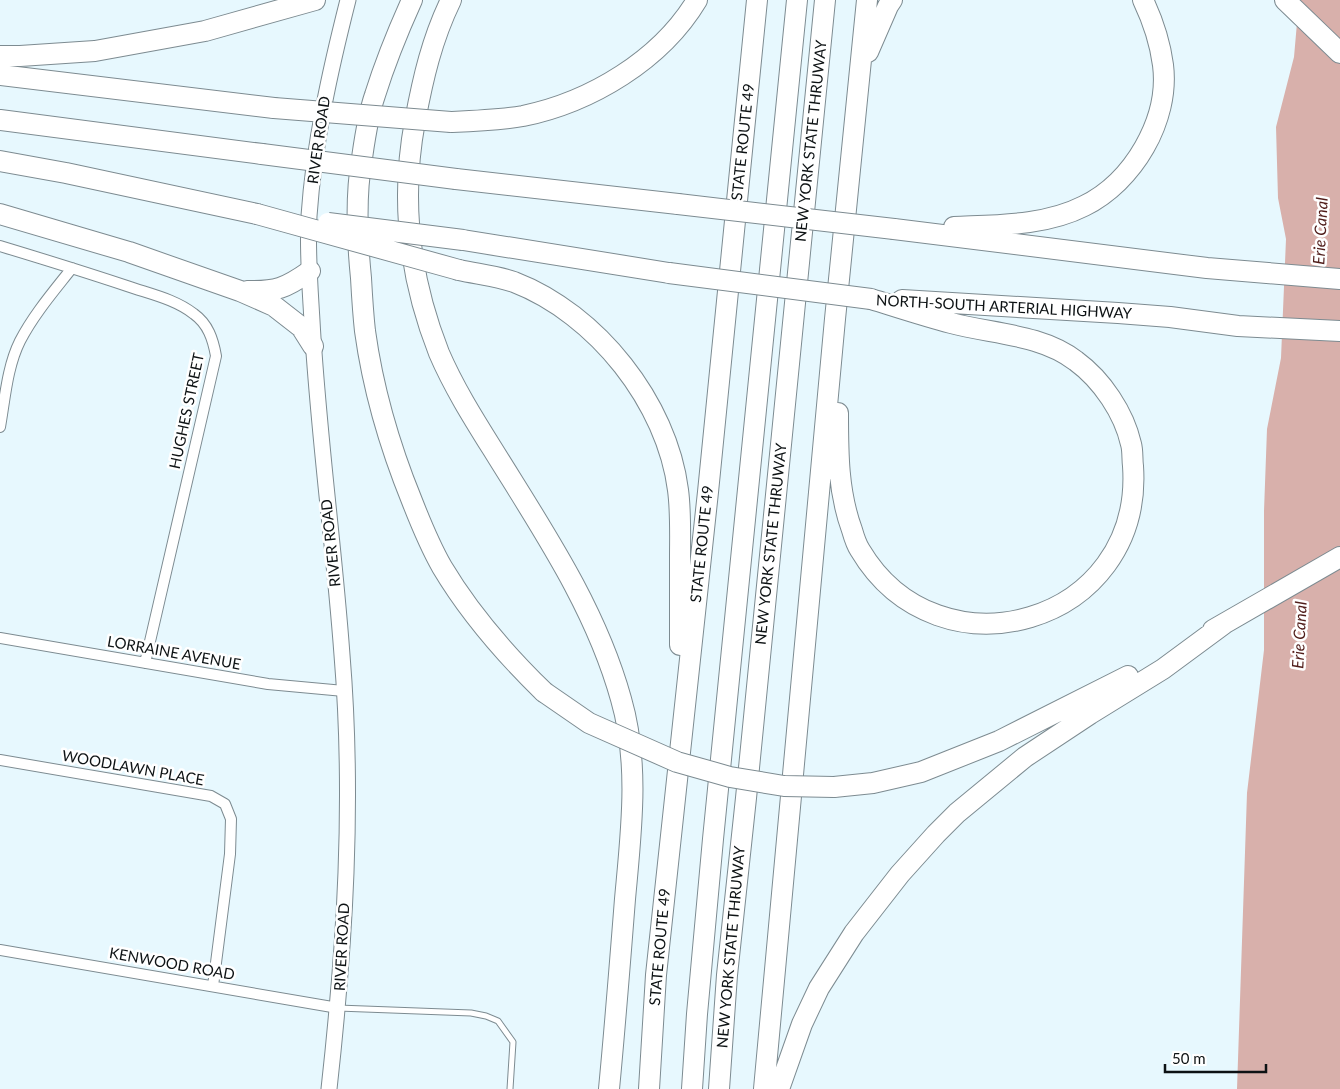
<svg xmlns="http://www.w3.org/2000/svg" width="1340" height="1089" font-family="Lato,sans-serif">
<rect width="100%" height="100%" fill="#e7f8fe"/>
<path fill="#d8b0ab" d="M1299 0H1340V1089H1237L1247 793 1264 650V511L1267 429 1281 358 1286 239 1278 198 1276 127 1294 57Z"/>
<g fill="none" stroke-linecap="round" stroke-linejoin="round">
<defs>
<path id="service" d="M338 1008 471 1013 486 1016 498 1021 513 1042 510 1089"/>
<path id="minor" d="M0 246C43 259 85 272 127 286 150 294 175 299 194 314 208 324 213 339 216 356L145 663
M0 427C5 399 7 367 20 341 34 314 54 291 72 268
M0 638 268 684 344 691
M0 760 211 796 225 804 231 819 230 854 213 986
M0 950 338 1008"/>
<path id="secondary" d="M329 1089C345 945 354 800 342 655 334 544 318 433 312 321 310 286 307 251 309 216 314 143 330 71 348 0"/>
<path id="motorway" d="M412 0C398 31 385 63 375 95 368 115 365 137 362 158 355 197 357 238 361 278 362 296 363 313 365 331 373 389 390 447 412 501 421 524 430 546 442 567 470 614 505 654 544 692
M451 0C432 39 423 78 415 121 400 201 409 277 439 353 454 388 475 421 495 453 544 532 596 609 621 699 640 764 631 833 625 899 620 963 615 1026 609 1089
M1285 0 1340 53
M868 52 888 6 892 0
M0 56H20L95 51 205 31 315 0
M0 75 274 108
M0 120 262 154
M451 122C475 121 500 120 523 116 591 102 661 60 697 0
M0 161 66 173 257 214
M456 179 678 204
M0 214 129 252 240 291 274 306 301 327 313 346
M954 227C996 225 1045 226 1084 206 1133 182 1170 120 1163 65 1160 42 1153 21 1143 0
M894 229 1207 268 1340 279
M463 240 669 273
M459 270C477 274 497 276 514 282 597 314 667 403 678 490 681 512 680 536 680 558 680 587 680 616 680 645
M247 291C276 292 286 288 310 271
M902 300 1118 313 1170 317 1238 326 1340 331
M838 413C838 453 838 492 852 530 854 537 856 544 860 550 939 683 1144 624 1133 466 1132 459 1133 451 1131 444 1124 413 1102 380 1076 361 1041 334 992 334 951 323 924 316 897 307 871 299
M1213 630 1340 557
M834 787 873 783 921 772 999 741 1128 676
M649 1089 656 975 708 492 757 0
M692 1089 697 1014 713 839 797 0
M719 1089 727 975 746 798 825 0
M764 1089 835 319 867 0
M779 1089 802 1024 819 988 854 933 900 874 936 834 957 813 1025 757 1090 714 1163 669 1224 624"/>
</defs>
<use href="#service" stroke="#7d8b91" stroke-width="7"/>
<use href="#minor" stroke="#7d8b91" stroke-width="12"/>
<use href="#secondary" stroke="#7d8b91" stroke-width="17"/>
<use href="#motorway" stroke="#7d8b91" stroke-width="22"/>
<use href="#service" stroke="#fff" stroke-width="5"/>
<use href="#minor" stroke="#fff" stroke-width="10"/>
<use href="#secondary" stroke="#fff" stroke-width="15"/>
<use href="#motorway" stroke="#fff" stroke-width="20"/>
<defs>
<path id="motorway-bridge" d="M274 108 451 122
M262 154 456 179
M678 204 894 229
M257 214 459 270
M328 223 463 240
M669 273 871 299
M544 692 589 723 677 762 730 777 784 786 834 787"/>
</defs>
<use href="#motorway-bridge" stroke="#7d8b91" stroke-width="22" stroke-linecap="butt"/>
<use href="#motorway-bridge" stroke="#fff" stroke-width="20"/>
</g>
<g text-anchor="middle" stroke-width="5" stroke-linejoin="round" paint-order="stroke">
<g font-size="15" fill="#0d1214" stroke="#fff">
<text transform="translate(319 140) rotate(-82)" y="5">RIVER ROAD</text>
<text transform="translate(811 141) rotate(-84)" y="5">NEW YORK STATE THRUWAY</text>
<text transform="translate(743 142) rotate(-84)" y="5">STATE ROUTE 49</text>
<text transform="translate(1004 307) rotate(3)" y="5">NORTH-SOUTH ARTERIAL HIGHWAY</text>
<text transform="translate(187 411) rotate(-78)" y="5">HUGHES STREET</text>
<text transform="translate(331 543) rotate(-96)" y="5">RIVER ROAD</text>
<text transform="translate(702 544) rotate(-84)" y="5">STATE ROUTE 49</text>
<text transform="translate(771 544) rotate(-84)" y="5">NEW YORK STATE THRUWAY</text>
<text transform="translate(174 653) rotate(10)" y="5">LORRAINE AVENUE</text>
<text transform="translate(133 768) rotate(10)" y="5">WOODLAWN PLACE</text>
<text transform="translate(342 947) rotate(-87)" y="5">RIVER ROAD</text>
<text transform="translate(660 947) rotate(-85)" y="5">STATE ROUTE 49</text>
<text transform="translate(731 947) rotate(-85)" y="5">NEW YORK STATE THRUWAY</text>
<text transform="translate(172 964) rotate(10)" y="5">KENWOOD ROAD</text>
</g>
<g font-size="16" font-style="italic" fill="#501d1a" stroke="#fff">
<text transform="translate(1320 231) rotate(-87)" y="6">Erie Canal</text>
<text transform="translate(1299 635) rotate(-87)" y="6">Erie Canal</text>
</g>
</g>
<path d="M1165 1064v8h101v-8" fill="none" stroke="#0d1214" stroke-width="2.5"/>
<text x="1172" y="1064" font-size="15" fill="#0d1214" stroke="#ffffff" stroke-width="4" paint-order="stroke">50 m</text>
</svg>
